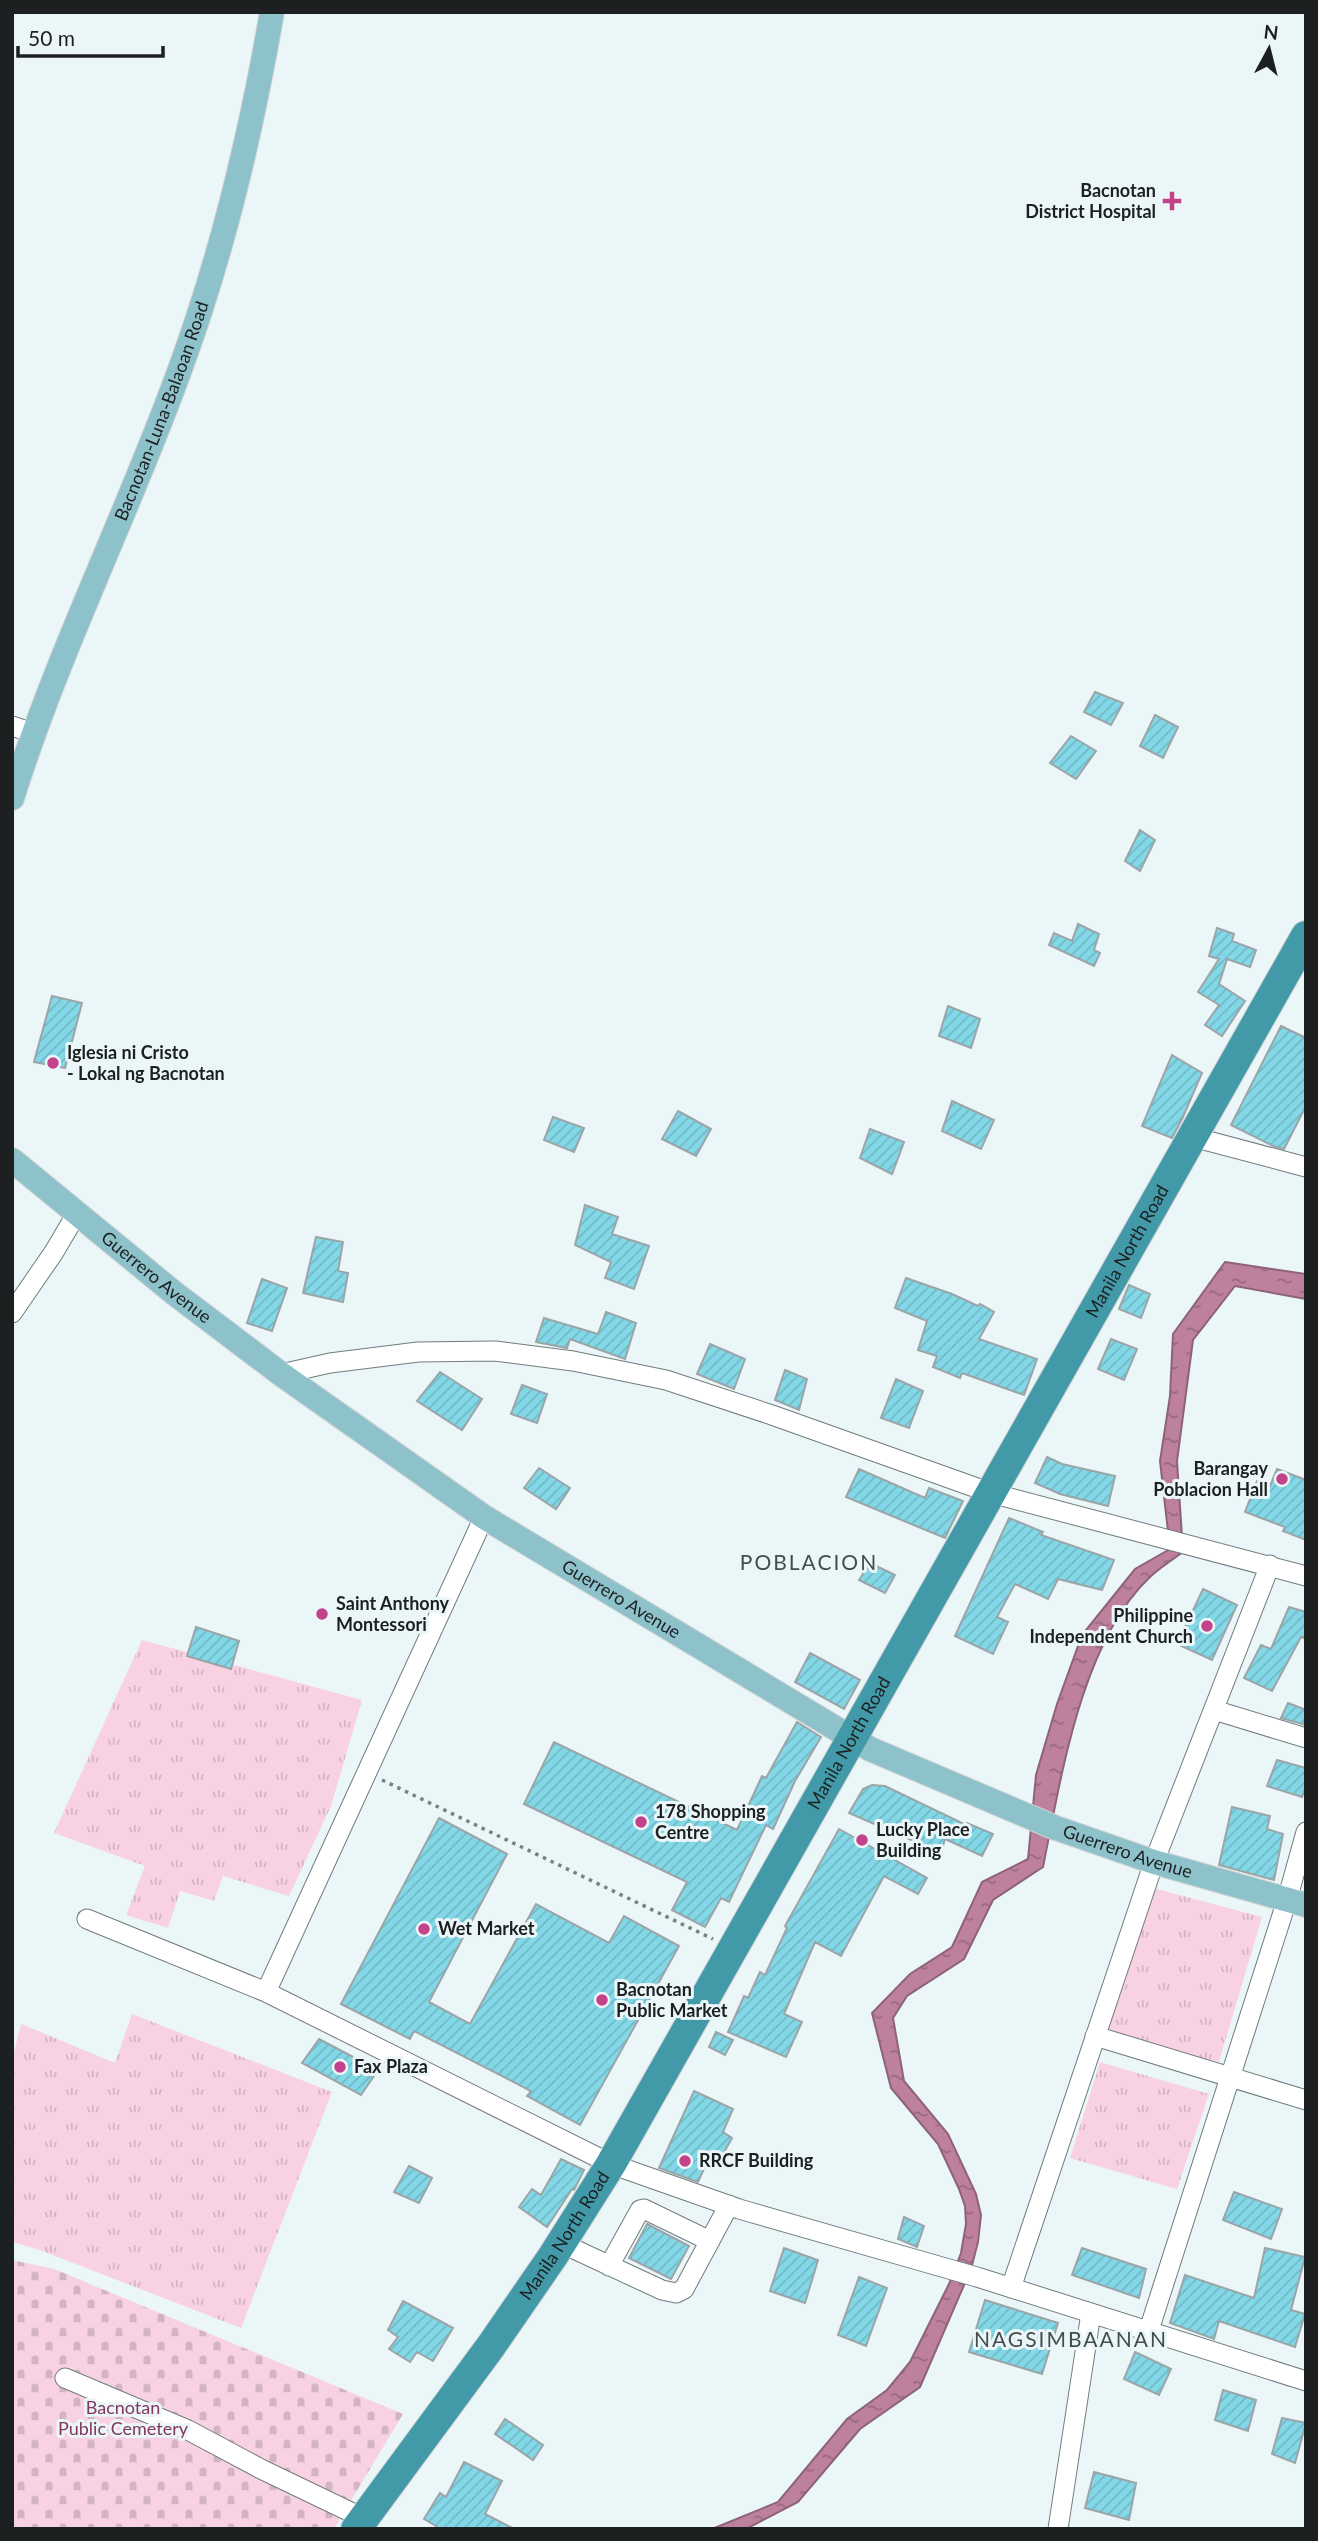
<svg xmlns="http://www.w3.org/2000/svg" width="1318" height="2541" font-family="Lato,sans-serif">
<defs>
<pattern id="grass-tufts" width="24" height="20" patternUnits="userSpaceOnUse" patternTransform="scale(1.75)"><rect width="24" height="20" fill="#f8d2e3"/><path d="M3 7l-1-3M5 7V3M7 7l1-3M15 17l-1-3M17 17v-4M19 17l1-3" fill="none" stroke="#d4b4c2"/></pattern>
<pattern id="cemetery-stones" width="16" height="16" patternUnits="userSpaceOnUse" patternTransform="scale(1.75)"><rect width="16" height="16" fill="#f8d2e3"/><path d="M2 7V4a2 2 0 0 1 4 0v3zM10 15v-3a2 2 0 0 1 4 0v3z" fill="#d4b4c2"/></pattern>
<pattern id="water-ripples" width="26" height="14" patternUnits="userSpaceOnUse" patternTransform="scale(1.75)"><rect width="26" height="14" fill="#bd809d"/><path d="M2 4q2-2 4 0t4 0M15 11q2-2 4 0t4 0" fill="none" stroke="#996880"/></pattern>
<pattern id="building-hatch" width="6" height="6" patternUnits="userSpaceOnUse" patternTransform="scale(1.75)"><rect width="6" height="6" fill="#83d8e8"/><path d="M-1 1l2-2M0 6l6-6M5 7l2-2" fill="none" stroke="#71b9c7"/></pattern>
</defs>
<rect width="100%" height="100%" fill="#ebf6f8"/>
<path fill="url(#grass-tufts)" d="M142 1640 362 1700 331 1806 289 1896 223 1876 214 1901 180 1891 168 1928 126 1915 145 1866 54 1833Z
M1153 1888 1262 1917 1219 2062 1103 2036Z
M132 2014 332 2092 241 2328 37 2249 12 2242V2060L21 2024 115 2063Z
M1100 2062 1209 2094 1177 2189 1070 2158Z"/>
<path fill="url(#cemetery-stones)" d="M12 2260 54 2269 403 2414 334 2529H12Z"/>
<path fill="url(#water-ripples)" stroke="#8d6378" stroke-width="2" d="M1225 1262 1306 1274V1299L1235 1286 1193 1340 1177 1461 1183 1552C1172 1560 1159 1568 1149 1578 1081 1643 1061 1778 1043 1867L993 1900 964 1959 907 1996 893 2018 904 2081 948 2134 976 2194 981 2215 978 2242 971 2269 920 2387 860 2429 798 2502 746 2529H712L778 2502 847 2419 887 2390 910 2362 949 2284 961 2253 966 2224 965 2206 959 2189 938 2144 891 2088 872 2013 910 1974 952 1947 982 1882 1028 1859 1036 1775 1057 1704 1082 1635 1135 1569 1170 1549 1160 1461 1170 1396 1173 1334Z"/>
<path fill="url(#building-hatch)" stroke="#9ba5a7" stroke-width="2" d="M1095 692 1123 703 1111 725 1084 712Z
M1155 715 1178 727 1163 758 1140 746Z
M1071 736 1096 751 1076 779 1050 763Z
M1140 830 1155 840 1140 871 1125 861Z
M1078 924 1099 934 1094 950 1100 953 1094 966 1049 945 1054 933 1072 941Z
M1217 928 1234 934 1232 941 1256 950 1250 967 1227 959 1219 984 1245 1001 1222 1036 1205 1025 1219 1005 1198 992 1219 959 1209 956Z
M52 996 82 1003 65 1068 34 1062Z
M948 1006 980 1019 971 1048 939 1036Z
M1281 1026 1306 1038V1106L1284 1149 1273 1146 1231 1125Z
M1172 1055 1202 1073 1183 1117 1172 1138 1142 1126Z
M952 1101 994 1120 981 1149 942 1131Z
M678 1111 711 1129 696 1156 662 1139Z
M553 1117 584 1128 574 1152 544 1140Z
M870 1129 904 1142 892 1174 860 1158Z
M585 1205 618 1217 612 1234 649 1246 634 1289 605 1278 611 1262 575 1245Z
M316 1237 343 1242 338 1271 348 1273 343 1302 303 1293Z
M906 1278 952 1294 978 1306 980 1304 994 1312 979 1339 1037 1359 1024 1395 962 1373 960 1378 933 1367 937 1356 918 1350 927 1321 895 1308Z
M262 1279 287 1288 272 1331 247 1323Z
M1129 1285 1150 1294 1141 1318 1119 1309Z
M606 1312 636 1323 625 1359 570 1339 567 1348 536 1342 544 1318 598 1334Z
M1111 1339 1137 1349 1124 1380 1098 1369Z
M710 1344 745 1359 734 1389 697 1374Z
M785 1370 807 1379 799 1410 775 1400Z
M440 1372 482 1399 462 1430 417 1401Z
M896 1379 923 1391 909 1428 881 1418Z
M522 1385 547 1394 537 1423 511 1414Z
M1047 1457 1062 1464 1115 1476 1108 1506 1060 1494 1035 1483Z
M539 1468 570 1488 556 1509 524 1488Z
M859 1469 925 1498 929 1488 963 1501 945 1538 846 1497Z
M1277 1469 1306 1480V1540L1283 1531 1285 1527 1245 1512 1257 1481 1270 1486Z
M1009 1518 1043 1532 1041 1535 1114 1560 1102 1590 1058 1579 1048 1599 1015 1584 997 1617 1008 1622 993 1654 955 1636Z
M870 1563 895 1575 885 1593 859 1580Z
M1203 1589 1237 1605 1212 1660 1177 1644Z
M1289 1607 1306 1612V1639L1301 1637 1272 1691 1244 1678 1261 1645 1271 1649Z
M196 1627 239 1641 231 1669 187 1656Z
M810 1653 860 1680 844 1709 795 1682Z
M1288 1703 1306 1710V1725L1281 1718Z
M797 1722 821 1737 795 1781 773 1829 766 1825 729 1902 721 1898 705 1927 672 1910 687 1882 524 1804 554 1742 737 1830 762 1776 766 1778Z
M1277 1760 1306 1768V1786L1302 1797 1267 1786Z
M872 1785 885 1786 966 1825 967 1823 993 1834 982 1856 945 1839 941 1853 849 1813 863 1789Z
M1232 1807 1270 1816 1267 1829 1283 1834 1274 1880 1219 1865Z
M439 1818 507 1854 429 2002 470 2024 536 1904 609 1943 624 1916 679 1946 580 2125 527 2096 531 2091 414 2031 410 2039 341 2004Z
M839 1829 927 1878 918 1894 884 1876 841 1956 815 1942 784 2014 802 2022 786 2057 728 2032 744 1996 748 1998 760 1972 765 1975 787 1928 785 1926Z
M716 2032 733 2040 725 2055 709 2047Z
M319 2039 378 2070 361 2095 302 2063Z
M694 2091 733 2109 723 2132 732 2138 722 2156 712 2151 698 2182 659 2168Z
M561 2159 584 2170 574 2190 572 2189 547 2227 519 2207 532 2189 541 2195Z
M409 2166 432 2178 419 2203 394 2192Z
M1234 2192 1282 2209 1271 2239 1223 2220Z
M904 2217 924 2226 917 2247 898 2239Z
M647 2224 689 2246 671 2279 629 2258Z
M784 2248 818 2260 805 2303 770 2291Z
M1082 2248 1146 2269 1139 2298 1072 2275Z
M1265 2248 1305 2257 1291 2310 1305 2314 1295 2347 1219 2321 1214 2339 1170 2323 1185 2275 1254 2298Z
M859 2277 887 2288 866 2346 838 2335Z
M985 2300 1058 2323 1042 2374 969 2352Z
M403 2301 453 2328 433 2361 417 2352 410 2362 389 2349 398 2337 388 2330Z
M1135 2352 1171 2369 1159 2395 1124 2379Z
M1223 2390 1256 2400 1248 2431 1215 2420Z
M1282 2418 1306 2423 1295 2463 1272 2454Z
M505 2419 543 2445 533 2460 495 2434Z
M464 2462 502 2481 485 2514 514 2529H441L424 2519 440 2493 446 2497Z
M1094 2472 1136 2483 1129 2520 1085 2508Z"/>
<g fill="none" stroke-linecap="round" stroke-linejoin="round">
<defs>
<path id="minor" d="M12 726 33 733
M1193 1137 1306 1167
M12 1313 54 1252 77 1213
M281 1374 330 1363 418 1352 495 1351 573 1361 666 1380 772 1415 991 1493 1306 1576
M1214 1710 1306 1738
M87 1919 266 1992 611 2164 739 2209 977 2277 1306 2381
M266 1992 484 1517
M1095 2036 1306 2100
M561 2243 662 2290 676 2293 684 2289 729 2205
M609 2266 640 2210 644 2209 710 2241
M1011 2288 1154 1862 1270 1565
M1149 2330 1287 1900 1306 1832
M65 2378 188 2430 261 2469 363 2518
M1058 2529 1091 2313"/>
<g id="major">
<path id="s1" d="M12 798C58 652 127 515 179 372 222 256 251 134 272 12"/>
<path id="s2" d="M12 1160 174 1293 281 1374 484 1517 870 1749 1056 1828 1154 1862 1306 1905"/>
</g>
<g id="highway">
<path id="s3" d="M356 2529 491 2346 553 2256 611 2164 1306 936"/>
</g>
</defs>
<use href="#minor" stroke="#717b7d" stroke-width="21"/>
<use href="#major" stroke="#d2d2d3" stroke-width="26"/>
<use href="#highway" stroke="#d2d2d3" stroke-width="32"/>
<path stroke="#7a8183" stroke-width="3.5" stroke-dasharray="3.5 5" stroke-linecap="butt" d="M382 1780 713 1939"/>
<use href="#minor" stroke="#fff" stroke-width="19"/>
<use href="#major" stroke="#8ec2cb" stroke-width="24"/>
<use href="#highway" stroke="#429aa9" stroke-width="30"/>
</g>
<g fill="#c4428b" stroke="#ebf6f8" stroke-width="2.5">
<path d="M1168.5 190.5h7v7h7v7h-7v7h-7v-7h-7v-7h7z"/>
<circle cx="53" cy="1063" r="7"/>
<circle cx="1282" cy="1479" r="7"/>
<circle cx="322" cy="1614" r="7"/>
<circle cx="1207" cy="1626" r="7"/>
<circle cx="641" cy="1822" r="7"/>
<circle cx="862" cy="1840" r="7"/>
<circle cx="424" cy="1929" r="7"/>
<circle cx="602" cy="2000" r="7"/>
<circle cx="340" cy="2067" r="7"/>
<circle cx="685" cy="2161" r="7"/>
</g>
<g text-anchor="middle" stroke-width="6" stroke-linejoin="round" paint-order="stroke">
<g font-size="18" font-weight="bold" fill="#1c2021" stroke="#ebf6f8" text-anchor="start">
<text x="1156" y="197" text-anchor="end">Bacnotan<tspan x="1156" dy="21">District Hospital</tspan></text>
<text x="67" y="1059">Iglesia ni Cristo<tspan x="67" dy="21">- Lokal ng Bacnotan</tspan></text>
<text x="1268" y="1475" text-anchor="end">Barangay<tspan x="1268" dy="21">Poblacion Hall</tspan></text>
<text x="336" y="1610">Saint Anthony<tspan x="336" dy="21">Montessori</tspan></text>
<text x="1193" y="1622" text-anchor="end">Philippine<tspan x="1193" dy="21">Independent Church</tspan></text>
<text x="655" y="1818">178 Shopping<tspan x="655" dy="21">Centre</tspan></text>
<text x="876" y="1836">Lucky Place<tspan x="876" dy="21">Building</tspan></text>
<text x="438" y="1935">Wet Market</text>
<text x="616" y="1996">Bacnotan<tspan x="616" dy="21">Public Market</tspan></text>
<text x="354" y="2073">Fax Plaza</text>
<text x="699" y="2167">RRCF Building</text>
</g>
<g font-size="18" fill="#1c2021" stroke="#ebf6f8">
<text dy="6" stroke="none"><textPath href="#s1" startOffset="415">Bacnotan-Luna-Balaoan Road</textPath></text>
<text dy="6" stroke="none"><textPath href="#s3" startOffset="1494">Manila North Road</textPath></text>
<text dy="6" stroke="none"><textPath href="#s2" startOffset="186">Guerrero Avenue</textPath></text>
<text dy="6" stroke="none"><textPath href="#s2" startOffset="752">Guerrero Avenue</textPath></text>
<text dy="6" stroke="none"><textPath href="#s3" startOffset="929">Manila North Road</textPath></text>
<text dy="6" stroke="none"><textPath href="#s2" startOffset="1320">Guerrero Avenue</textPath></text>
<text dy="6" stroke="none"><textPath href="#s3" startOffset="360">Manila North Road</textPath></text>
</g>
<g font-size="18" fill="#833860" stroke="#ebf6f8">
<text x="123" y="2414">Bacnotan<tspan x="123" dy="21">Public Cemetery</tspan></text>
</g>
<g font-size="21" letter-spacing="2" fill="#444d4e" stroke="#ebf6f8">
<text x="809" y="1570">POBLACION</text>
<text x="1071" y="2347">NAGSIMBAANAN</text>
</g>
</g>
<rect width="1318" height="2541" fill="none" stroke="#1c2021" stroke-width="28"/>
<g transform="translate(1269 49) rotate(7)" stroke="#ebf6f8" stroke-width="5" paint-order="stroke">
<path d="M0-5L12 26L0 18L-12 26Z" fill="#1c2021"/>
<text y="-10" font-size="19" font-weight="bold" text-anchor="middle" fill="#1c2021">N</text>
</g>
<path d="M18 46v10h145v-10" fill="none" stroke="#1c2021" stroke-width="3.5"/>
<text x="28" y="46" font-size="21" fill="#1c2021" stroke="#ebf6f8" stroke-width="5" paint-order="stroke">50 m</text>
</svg>
